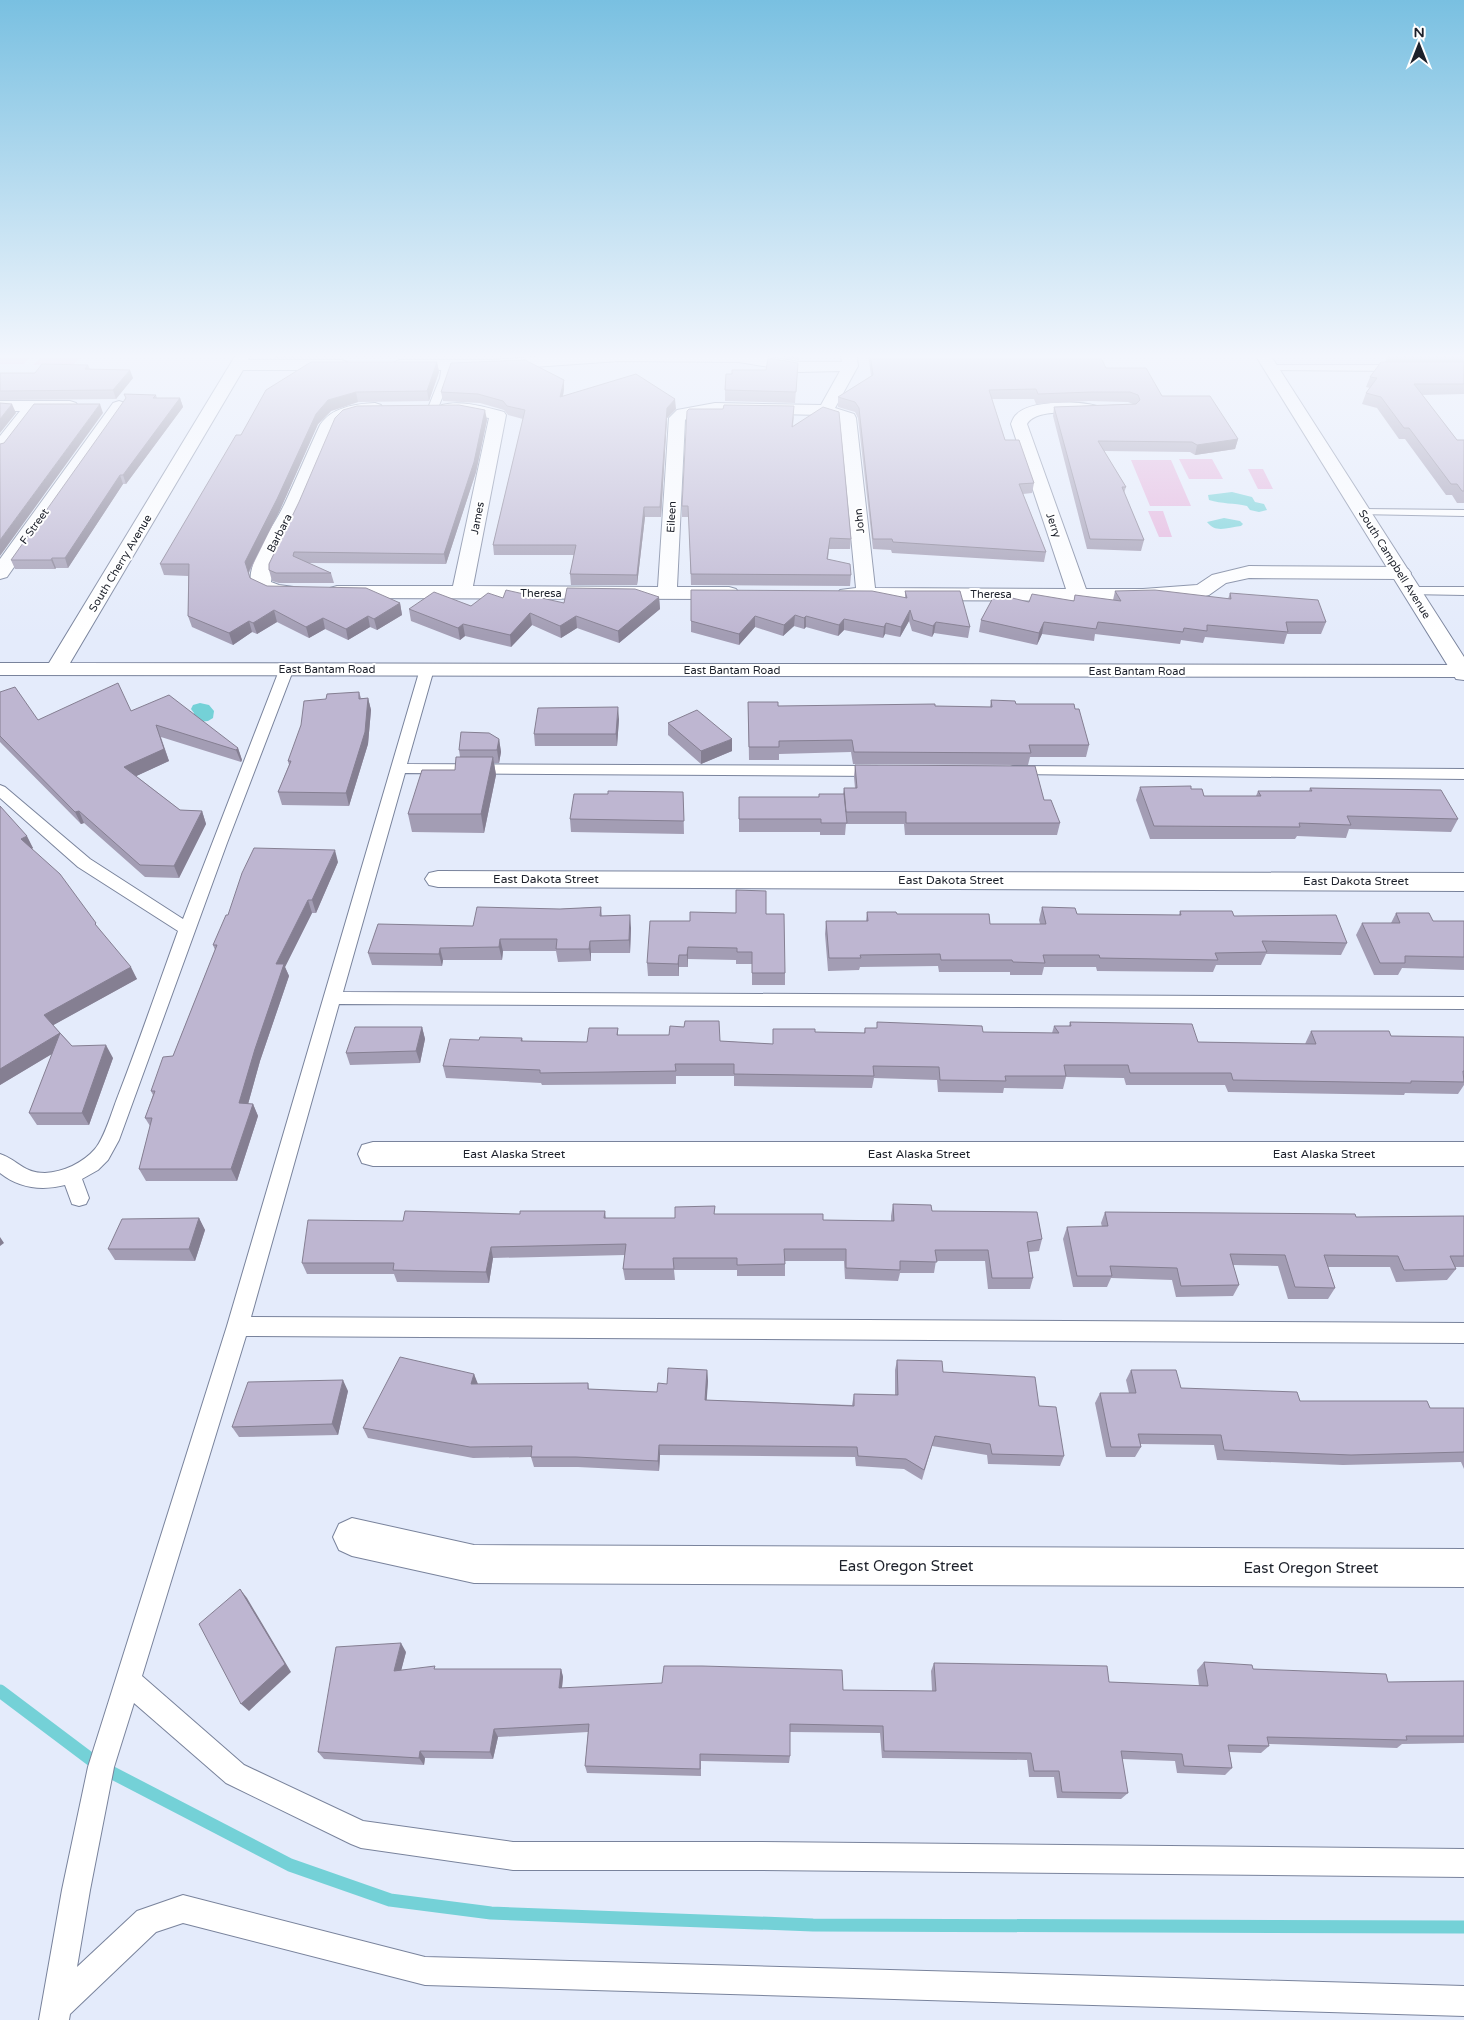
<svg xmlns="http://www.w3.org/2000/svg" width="1464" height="2020" font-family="'Varela Round',sans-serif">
<rect width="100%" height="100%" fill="#e4ebfb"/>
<path fill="#e5b3dc" d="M0 354V353L33 354 24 364H0Z
M44 354H89L83 355 74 364 33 365Z
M1179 459H1212L1223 479H1189Z
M1131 460H1171L1191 506H1150Z
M1248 469H1263L1273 489H1258Z
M1148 511H1163L1172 537H1159Z"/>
<path fill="#74d1d7" d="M1232 492 1252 497 1255 502 1264 504 1267 510 1259 512 1250 510 1247 506C1234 503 1222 504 1209 500L1208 495Z
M1224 518 1240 521 1243 524 1241 526C1228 527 1216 534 1207 522Z
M200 703 209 705 214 711 213 718 208 721 198 722 194 719V713L191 709 193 705Z"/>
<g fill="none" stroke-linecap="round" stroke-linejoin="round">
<path stroke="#74d1d7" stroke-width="13" d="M0 1691 101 1767 290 1865 390 1900 491 1913 813 1925 1464 1927"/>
<defs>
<path id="service" d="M447 362 452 365 450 378 438 408 437 410H429L428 408 440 378 442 365Z
M1270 365H1400L1405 368 1400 371 1266 370 1265 368Z
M1362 509 1464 510V516L1358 514 1356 512 1358 510Z
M1412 587H1464V595L1408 594 1406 591 1408 588Z
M287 664 294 668 227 843 119 1140 108 1160 98 1170 82 1179 89 1198 86 1204 79 1206 72 1204 65 1185C41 1191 19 1188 0 1173V1154C18 1160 23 1173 45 1173 63 1172 83 1163 95 1149 105 1137 112 1111 118 1096 139 1042 158 986 178 931L78 867 0 798V785L5 787 90 859 183 919 280 668Z
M427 665 434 669 407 764 877 766 882 768 884 771 882 774 877 776 405 773 343 992 1464 997V1009L339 1004 251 1317 1464 1323V1343L246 1336 142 1676 244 1765 363 1821 513 1842H761L1464 1849V1877L761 1870H513L361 1848 351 1844 226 1783 134 1703 114 1767 90 1890 77 1967 137 1911 183 1895 425 1957 1464 1986V2016L425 1985 183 1923 156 1932 70 2014 69 2020H39L62 1890 88 1767 227 1326 420 669Z
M1013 766 1464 769V779L1008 774 1006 771 1008 768Z"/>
<path id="minor" d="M237 353H252L248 360H342L347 362 350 365 347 368 342 370H243L70 663 1464 665V677L0 675V663H49Z
M589 353H746L799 362H842L840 353H856L858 366 835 408 854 414 856 418 875 588 1066 589 1011 424C1012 421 1014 416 1017 414 1031 400 1079 401 1097 406L1099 409 1097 412 1091 414C1075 413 1036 408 1027 424L1086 589H1143L1197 585 1212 575 1249 566 1401 567 1408 569 1411 573 1408 577 1401 579 1249 578 1226 583 1209 595 1202 597 1143 601 847 600 840 598 837 594 840 590 856 588 840 421 824 415 715 413 688 417 685 420 677 587H729L736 589 739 593 736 597 729 599 337 598 330 596 327 592 330 588 337 586H453L489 418 442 411 440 408 442 405C462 400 485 407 504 412L506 415 473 586 658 587 669 418 677 410 715 403 821 405 840 371 799 372 739 362 619 361 492 370H400L395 368 392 365 395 362 400 360H492Z
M0 401H70L76 403 78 406 76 409 37 411 6 451 0 452V436L20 411H0Z
M119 401 125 403 127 406 7 577 0 579V559L113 403Z
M375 403 381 405 383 408 381 411 355 415 335 427 300 510 276 556 271 582 279 585 301 588 304 592 301 596C291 599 254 597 251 584 246 562 276 523 285 503 297 477 308 451 320 425 332 407 355 404 375 403Z
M438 871 1464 873V891L438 887 429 885 425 879 429 873Z
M373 1142H1464V1166H373L362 1163 358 1154 362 1145Z
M352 1518 474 1545 1464 1549V1587L474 1583 352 1556 339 1550 333 1537 339 1524Z"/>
<path id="primary" d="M1254 353H1269L1464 657V680L1456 679 1453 674Z"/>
</defs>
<use href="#service" stroke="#79839c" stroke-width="2"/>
<use href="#minor" stroke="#79839c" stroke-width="2"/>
<use href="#primary" stroke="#79839c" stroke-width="2"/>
<use href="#service" fill="#fff" fill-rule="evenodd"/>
<use href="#minor" fill="#fff" fill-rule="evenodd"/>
<use href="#primary" fill="#fff" fill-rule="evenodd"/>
</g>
<path fill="#a39db4" d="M274 354H502L503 357 275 358Z
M769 354H800L799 360 769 355Z
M868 354H1099L1106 368 1162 396 1238 439 1235 449 1195 455 1190 452 1104 451 1126 487 1124 493 1144 540 1141 551 1087 549 1053 416 1054 407 1133 404 1128 402 1089 401 1036 404 1034 399H992L1005 440 1034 483 1032 493 1023 494 1046 552 1044 562 892 553 891 550 873 549 858 418 855 412 838 407V397L871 376Z
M1373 354H1464V394L1422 395 1457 440H1464V503H1457L1452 495H1446L1405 439H1399L1377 408 1362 404 1366 393 1370 388 1366 387 1370 377 1385 362 1387 356Z
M437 362 439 372 429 401 358 402 331 411 318 424 280 510 249 573 250 578 267 586 400 603 402 615 377 630 370 627 348 640 325 629 309 638 277 622 257 634 252 632 233 645 192 627 188 616V576L164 575 160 564 241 435Z
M798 363 795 403 725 401V390L732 374V370H766Z
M88 365 90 369 133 378 116 399 0 400V373H35Z
M564 389 563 396 676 409 667 418 661 517H645L637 585H571L570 574 574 555H494L493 545 523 419 508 415 504 410 480 403 443 401 441 392Z
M156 395 157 398H180L183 407 126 484H123L68 568H56L55 569H15L11 560Z
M794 416 793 426 851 539 850 549H829L828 559 851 575 850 586 691 585 689 517H682V506Z
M487 420 476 472 446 564 308 563 331 573 334 583H279L272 581 269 570V564Z
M691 590 905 598V591L970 627 968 638 934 633 932 637 912 631 909 621 900 637 885 634 883 638 844 630 838 636 806 627 804 629 794 626 783 636 755 627 739 645 691 632Z
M1115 591 1228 599 1230 593 1326 622 1321 634H1287L1284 644 1205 637 1203 643 1181 640 1180 644 1095 634 1094 641 1042 634 1037 645 979 632 981 620 1029 602 1113 600Z
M659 597 660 609 619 643 577 628 561 638 532 625 511 647 465 636 460 640 411 621 409 609 471 606 503 598 564 603Z
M0 692 38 720 131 711 238 748 242 760 241 762 161 737 169 761 136 776 180 810 202 811 206 824 179 878 145 877 84 823 81 824 0 742Z
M359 692 361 698H368L371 710 368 744 349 806 282 805 278 792 289 765 288 761 326 699Z
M991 700 1016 704 1089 745 1086 757H1030L1028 765 853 764 851 752 779 754V760H749L748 702 778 706 990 707Z
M619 719 617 746H535L534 734Z
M668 723 732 751 701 764 668 735Z
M499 739 501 752 499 763H494L496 775 484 833 412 832 408 814 455 770 460 757 459 750Z
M855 765 1044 800 1060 823 1057 835H905L904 824H846L845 835H820V832H739V797H819L843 794 844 788H855L854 777Z
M1140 787 1191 789 1204 796H1256L1258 791H1309L1310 788 1458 819 1451 832 1349 829 1346 838 1297 836 1295 839H1150L1136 800Z
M683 792 684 834 571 832 570 819 608 794Z
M0 806 33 848 32 849 99 929 137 979 53 1025 72 1046 113 1058 89 1125H37L29 1113 53 1053 0 1085Z
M338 862 316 913H312L285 967 289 976 260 1061 248 1104H253L258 1116 237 1181H146L139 1169 150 1126 145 1118 153 1095 151 1091 173 1056 215 950 213 945 228 915Z
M601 907 602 916 631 928 630 953H591V961L558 962 556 951H503L502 960H443L442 966 372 965 368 953 473 926 560 909Z
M1042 907 1077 914 1179 915 1180 911 1234 916 1347 943 1341 955 1266 954 1261 965H1216L1213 972 1097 971 1096 967H1044L1042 975H1010V972H939L938 966 860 967 859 970 828 971 825 934 826 921H866L867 912 990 924H1040L1039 920Z
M1396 913 1433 921H1464V970L1402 968 1398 975H1374L1356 935 1362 923H1391Z
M766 914 785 973V985H752V964H736V960L688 959V967H679V976H648L647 963Z
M877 1022 983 1032 1052 1033 1054 1026H1069L1070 1022 1198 1042 1305 1044 1311 1031 1391 1036 1464 1037V1085L1458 1094 1405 1093 1404 1095 1228 1092 1225 1085H1126L1124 1078 1066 1077 1063 1089 1004 1088 1003 1093 938 1092 937 1080 874 1078 872 1088 734 1086V1076H676V1084L542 1085 541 1083 446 1078 443 1066 479 1040 522 1038 523 1041 587 1042 618 1028V1035L773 1044V1029L815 1032 864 1033 865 1028H877Z
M422 1027 425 1039 420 1063 350 1065 346 1053Z
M893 1204 932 1211 1042 1239 1039 1251 1029 1252 1033 1278 1030 1289H988L985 1261H936L934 1273H900L898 1281 845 1279 844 1261H785V1276H737V1270H674L675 1280H625L623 1269 625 1255 493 1258 489 1283 397 1282 394 1274H307L302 1263 403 1221 520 1214 605 1211 606 1218H675L715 1214 823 1220 891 1221V1216Z
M1105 1212 1356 1217 1464 1216V1267H1455L1456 1269 1447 1280 1396 1282 1390 1267H1328L1335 1288 1328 1299H1288L1278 1266 1233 1265 1239 1285 1233 1296 1176 1297 1172 1280 1111 1278 1107 1287H1073L1063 1239 1067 1227H1102L1101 1223Z
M199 1218 205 1230 195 1261 115 1260 108 1249Z
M897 1360 943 1372 1039 1406 1064 1456 1060 1466 988 1464 987 1455 932 1446 922 1480 904 1469 856 1466 855 1457 660 1455 659 1471 578 1467H534L531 1457 473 1458 368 1438 363 1428 474 1374 477 1384 588 1383 589 1389 657 1392 667 1384 707 1370 708 1381 706 1400 852 1405 854 1394 895 1395V1370Z
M1131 1370 1181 1388 1300 1401 1430 1408H1464V1469L1461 1462 1343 1465 1217 1460 1214 1445 1140 1444 1141 1447 1135 1457H1106L1095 1403 1100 1393H1129L1126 1380Z
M348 1391 338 1435 239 1437 232 1427Z
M406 1652 401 1670 436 1669H561L563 1677 562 1688 932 1691 931 1671 934 1663 1109 1682 1199 1686 1197 1670 1204 1662 1253 1669 1388 1682 1464 1681V1743L1402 1744 1397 1748 1268 1744 1269 1746 1261 1753 1229 1752 1232 1768 1225 1775 1177 1773 1175 1761 1122 1759 1128 1793 1121 1799 1057 1798 1054 1777H1029L1027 1760 882 1758 880 1733 790 1732V1756L789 1763 701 1761V1776L587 1773 585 1766 588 1732 498 1737 493 1759 425 1758 424 1765 324 1759 318 1752Z"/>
<path fill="#857f92" d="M437 362 439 372 429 401 427 391Z
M130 370 133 378 116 399 113 390Z
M564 380V389L561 407 560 397Z
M356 392 358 402 331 411 318 424 280 510 248 573 245 562 316 414 328 400Z
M180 398 183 407 126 484 123 475Z
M675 399 676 409 667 418 661 517 660 507 667 408Z
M12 404 16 413 0 433V419Z
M100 404 103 413 0 556V540Z
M485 410 487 420 476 472 446 564 444 554Z
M1238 439 1235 449 1195 455 1197 445Z
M120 475 123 484 68 568 65 558Z
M644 507 645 517 637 585V575Z
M52 558 56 568 55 569 51 560Z
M659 597 660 609 619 643 618 631Z
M400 603 402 615 377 630 374 619Z
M274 610 277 622 257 634 253 623Z
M910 610 909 621 900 637 901 627Z
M530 613 532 625 511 647 510 635Z
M795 615 794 626 783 636 784 625Z
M368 616 370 627 348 640 346 629Z
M576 616 577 628 561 638 560 626Z
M755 616V627L739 645V634Z
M806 616V627L804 629V618Z
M323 618 325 629 309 638 306 627Z
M844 619V630L838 636 839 625Z
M249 621 252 632 233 645 229 633Z
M936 622 934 633 932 637 933 626Z
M1044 622 1042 634 1037 645 1039 633Z
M886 623 885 634 883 638 884 627Z
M463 624 465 636 460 640 458 628Z
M368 698 371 710 368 744 349 806 346 793Z
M618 707 619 719 617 746 616 734Z
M156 725 169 761 130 779 124 767Z
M499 739 501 752 499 763 497 750Z
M732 739V751L701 764V751Z
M238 748 242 760 241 762 236 750Z
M493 757 496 775 484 833 481 814Z
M79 811 84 823 81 824 75 812Z
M202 811 206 824 179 878 174 866Z
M27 836 33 848 27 851 21 839Z
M335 850 338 862 316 913 312 900Z
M308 900 312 913 285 967 289 976 260 1061 245 1115 239 1103 276 964Z
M630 915 631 928 630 953 629 940Z
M500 939 503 951 502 960 499 947Z
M590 941 591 953V961L589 949Z
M688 947V967L687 955Z
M440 948 443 960 442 966 439 954Z
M679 955V976L678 964Z
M131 967 137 979 50 1027 44 1015Z
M422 1027 425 1039 420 1063 416 1051Z
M60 1033 67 1045 0 1085V1069Z
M106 1045 113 1058 89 1125 82 1113Z
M253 1104 258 1116 237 1181 231 1169Z
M199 1218 205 1230 195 1261 189 1249Z
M0 1237 4 1243 0 1246Z
M491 1247 493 1258 489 1283 486 1272Z
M707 1370 708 1381 706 1411 705 1400Z
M474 1374 478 1384H471Z
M343 1380 348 1391 338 1435 332 1424Z
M659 1445 660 1455 659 1471 658 1461Z
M240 1589 247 1598 291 1672 249 1711 241 1704Z
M401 1643 406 1652 399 1679 394 1671Z
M561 1669 563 1677 561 1696 559 1688Z
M494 1729 498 1737 493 1759 490 1752Z
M420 1751 425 1758 424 1765 419 1758Z"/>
<path fill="#beb6d1" stroke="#857f92" d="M870 354H1099L1106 368H1146L1162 396H1210L1238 439 1197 445 1192 442 1098 441 1126 487H1122L1144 540 1090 539 1054 407 1136 404 1140 400 1138 395 1130 392H1091L1038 394 1036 389 989 390 1005 440H1019L1034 483 1019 484 1046 552 893 542 892 539H873L859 408 855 402 838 397 873 375Z
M768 358 798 363 796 392 725 390 726 374H732V370H766Z
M525 360 564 380 560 397 636 374 675 399 667 408 660 507H644L637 575 570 574 576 545H493L525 410 507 406 503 401 478 394 441 392 451 363Z
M311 362H437L427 391 356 392 328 400 316 414 277 499 245 562 250 578 267 586 366 588 400 603 374 619 368 616 346 629 323 618 306 627 274 610 253 623 249 621 229 633 188 616 189 564H160L236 435H241L266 390Z
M1381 362H1464V384H1414L1457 440H1464V491H1462L1457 484H1451L1409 428H1404L1381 397 1366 393 1377 378 1370 377Z
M42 364 88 365 85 369 130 370 113 390 0 391V373H35Z
M124 394 156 395 153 398H180L123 475H120L65 558H52L51 560H11L126 398Z
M0 403 12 404 0 419Z
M34 404H100L0 540V444L4 443Z
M459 405 485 410 474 462 444 554 294 552 293 556 331 573H276L269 570V564L299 502 335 418 343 410 357 406Z
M724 405 794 406 792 427 823 407 839 412 851 539 830 538 827 559 850 564 851 575 691 574 688 506H682L687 411 689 409H723Z
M567 588 635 589 659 597 618 631 576 616 560 626 530 613 510 635 463 624 458 628 409 609 434 592 471 606 488 593 503 598 506 590 564 603Z
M691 590 872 591 907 598 905 591H960L970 627 936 622 933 626 913 620 910 610 901 627 886 623 884 627 844 619 839 625 806 616 804 618 795 615 784 625 755 616 739 634 691 621Z
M1155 590 1231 599 1230 593 1318 600 1326 622H1286L1288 632 1207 625V631L1184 628 1183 632 1098 622 1096 629 1044 622 1039 633 981 620 995 594 1029 602 1032 594 1074 601 1075 595 1121 601 1115 591Z
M118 683 131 711 169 695 238 748 236 750 156 725 164 749 124 767 180 810 202 811 174 866 140 865 79 811 75 812 0 736V692L15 687 38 720Z
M359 692V699L368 698 365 732 346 793 278 792 291 761H288L301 725 304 701 326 699 327 694Z
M991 700 1015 701 1016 704H1074L1075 709H1079L1089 745H1029L1031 753 854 752 852 740 779 741V747H749L748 702H778V706L935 704V706L992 707Z
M618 707 616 734H534L538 708Z
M697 710 732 739 701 751 668 723Z
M461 732 489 733 499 739 497 750H459Z
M456 757H493L481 814H408L422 770H455Z
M855 765 1035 766 1044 800H1051L1060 823H906V812H846L844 788H857Z
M1191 786V789H1202L1204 796H1261L1258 791H1312L1310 788 1441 790 1458 819 1347 816 1351 825 1299 823 1300 827 1154 826 1140 787Z
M608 791 683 792 684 821 570 819 574 794H608Z
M819 794H844L847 823H821V819H739V797H819Z
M0 806 27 836 21 839 60 874 96 923 95 924 131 967 44 1015 60 1033 0 1069Z
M254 848 335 850 312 900H308L276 964H284L255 1049 239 1103 253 1104 231 1169H139L152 1118H145L155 1091H151L163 1057 173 1056 217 945H213L226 915H228L242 873Z
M736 890 766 891V914H784L785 973H752V952H737V948L688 947 687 955H679L678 964 647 963 650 921H690V912L736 913Z
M477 907 560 909 601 907 600 916 630 915 629 940 590 941 589 949H556L557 939H500L499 947 440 948 439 954 368 953 378 924 473 926Z
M1042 907 1075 908 1077 914 1181 915 1180 911H1232L1234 916 1336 915 1347 943 1262 941 1267 952 1215 953 1218 960 1100 958 1099 955H1043L1045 963 1013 962 1012 960H941L940 954 860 955 861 958H829L826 921H868L867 912H896L897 914H989L990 924H1046Z
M1396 913H1429L1433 921H1464V957L1405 956V963H1380L1362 923H1400Z
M685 1021H719L720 1041 773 1044V1029H815V1032L865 1033V1028H877V1022L982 1026 983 1032 1059 1033 1054 1026H1071L1070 1022 1192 1024 1198 1042 1316 1044 1311 1031H1389L1391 1036 1464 1037V1071H1463L1464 1082 1411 1081V1083L1233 1080 1231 1073H1130L1128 1065H1064L1066 1076H1005L1006 1081 940 1080 939 1067 873 1066 874 1076 734 1074V1064H675L676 1071 540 1073V1070L443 1066 450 1039 479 1040 480 1037 522 1038 521 1041 587 1042 589 1028H618L617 1035H669L670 1026 684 1027Z
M355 1027H422L416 1051 346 1053Z
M60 1033 72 1046 106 1045 82 1113H29Z
M893 1204 931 1205 932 1211 1037 1212 1042 1239 1027 1242 1033 1278H992L988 1250H935L937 1262 900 1261V1270L846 1268V1249H784L785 1264 737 1265V1258H673L674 1269H623L626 1244 491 1247 486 1272 393 1270 394 1263H302L308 1220 403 1221 405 1211 520 1214V1211H605L604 1218H675V1207L715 1206 714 1214H823V1220L894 1221Z
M1105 1212 1355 1214 1356 1217 1464 1216V1256H1450L1456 1269 1404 1270 1398 1256 1324 1255 1335 1288 1295 1287 1285 1255 1230 1254 1239 1285 1181 1286 1177 1268 1110 1266 1112 1276H1077L1067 1227 1108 1226Z
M199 1218 189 1249H108L122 1219Z
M400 1357 474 1374 471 1384 588 1383V1389L657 1392 658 1383 667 1384 668 1368 707 1370 705 1400 854 1406V1394L898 1395 897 1360 942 1361 943 1372 1035 1377 1039 1406 1056 1407 1064 1456 992 1454 990 1444 935 1436 924 1470 906 1459 858 1456 857 1447 659 1445 658 1461 576 1457H531L532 1446 470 1447 363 1428Z
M1131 1370H1176L1181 1388 1297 1392 1300 1401H1427L1430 1408H1464V1452L1351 1455 1224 1450 1221 1435 1138 1434 1141 1447H1111L1100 1393H1136Z
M343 1380 332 1424 232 1427 248 1382Z
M240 1589 285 1664 241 1704 199 1624Z
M401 1643 394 1671 435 1666 434 1669H561L559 1688 662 1683 664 1666H702L842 1670 843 1690 936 1691 934 1663 1107 1666 1109 1682 1208 1686 1204 1662 1252 1665 1253 1669 1386 1674 1388 1682 1464 1681V1736H1406L1407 1740 1267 1737 1269 1746 1228 1745 1232 1768 1184 1766 1182 1754 1121 1751 1128 1793 1062 1792 1059 1771H1034L1031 1753 884 1751 883 1726 790 1724V1756L700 1754V1769L585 1766 589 1724 494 1729 490 1752 420 1751 419 1758 318 1752 336 1647Z"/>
<linearGradient id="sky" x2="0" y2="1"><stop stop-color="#79c0e1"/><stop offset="0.56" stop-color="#f3f6fd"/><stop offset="1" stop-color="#f3f6fd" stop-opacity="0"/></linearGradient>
<rect width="1464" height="636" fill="url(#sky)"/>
<g text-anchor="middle" stroke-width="4" stroke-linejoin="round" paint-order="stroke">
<g font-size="11" fill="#1d212b" stroke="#fff">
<text transform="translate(671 517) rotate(-87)" y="4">Eileen</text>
<text transform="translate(477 518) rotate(-79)" y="4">James</text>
<text transform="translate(859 521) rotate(-96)" y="4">John</text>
<text transform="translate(1054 525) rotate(71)" y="4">Jerry</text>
<text transform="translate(34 526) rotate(-54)" y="4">F Street</text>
<text transform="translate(279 533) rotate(-63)" y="4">Barbara</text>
<text transform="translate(120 563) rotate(-59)" y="4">South Cherry Avenue</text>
<text transform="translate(1395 564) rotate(58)" y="4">South Campbell Avenue</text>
<text x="541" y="597">Theresa</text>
<text x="991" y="598">Theresa</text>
<text x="327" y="673">East Bantam Road</text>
<text x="732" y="674">East Bantam Road</text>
<text x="1137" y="675">East Bantam Road</text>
</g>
<g font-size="12" fill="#1d212b" stroke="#fff">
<text x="546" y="883">East Dakota Street</text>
<text x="951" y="884">East Dakota Street</text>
<text x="1356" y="885">East Dakota Street</text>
<text x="514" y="1158">East Alaska Street</text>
<text x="919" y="1158">East Alaska Street</text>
<text x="1324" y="1158">East Alaska Street</text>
</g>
<g font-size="15" fill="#1d212b" stroke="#fff">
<text x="906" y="1571">East Oregon Street</text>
<text x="1311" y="1573">East Oregon Street</text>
</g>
</g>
<g transform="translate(1419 45)" stroke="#ffffff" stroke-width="4" paint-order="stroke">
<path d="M0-4L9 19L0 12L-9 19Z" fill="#1d212b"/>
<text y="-8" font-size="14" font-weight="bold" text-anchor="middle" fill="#1d212b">N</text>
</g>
</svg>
